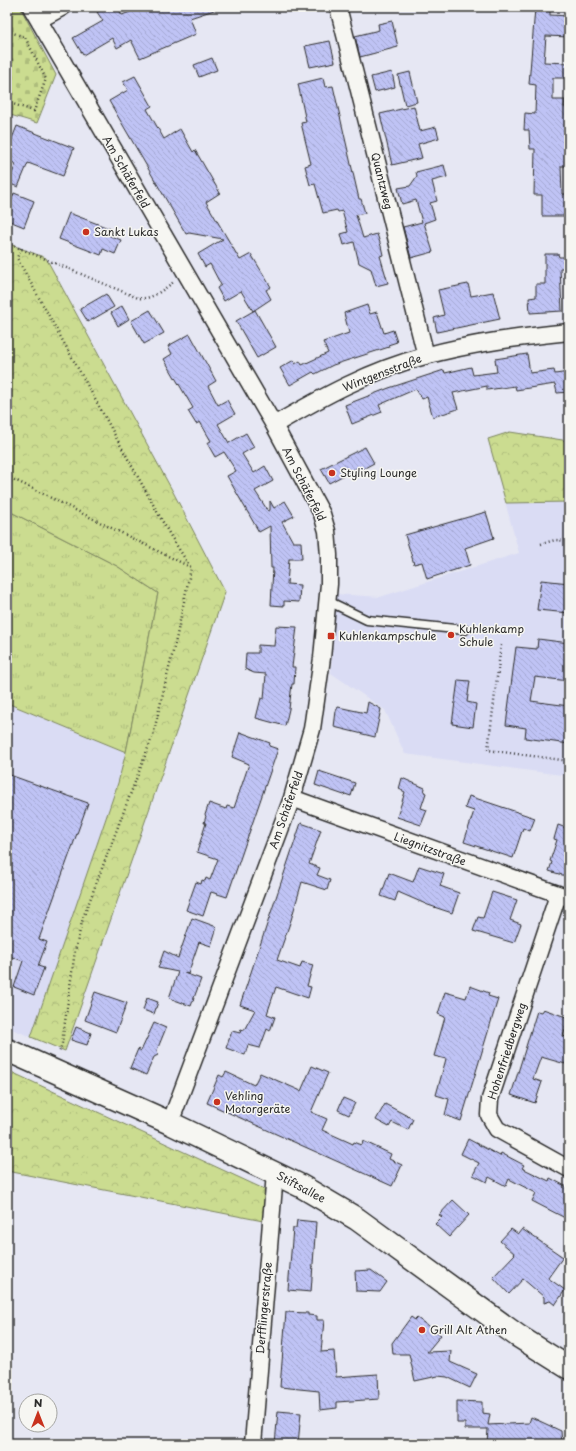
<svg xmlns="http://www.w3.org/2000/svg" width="576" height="1451" font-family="'Playpen Sans',sans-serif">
<defs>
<pattern id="grass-tufts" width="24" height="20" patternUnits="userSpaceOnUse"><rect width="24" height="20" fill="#cbdc90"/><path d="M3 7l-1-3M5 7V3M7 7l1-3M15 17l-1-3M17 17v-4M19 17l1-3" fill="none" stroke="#aebd7c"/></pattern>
<pattern id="forest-crowns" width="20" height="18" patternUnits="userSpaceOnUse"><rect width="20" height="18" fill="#cbdc90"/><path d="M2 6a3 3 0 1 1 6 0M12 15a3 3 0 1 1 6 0" fill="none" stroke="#aebd7c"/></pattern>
<pattern id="cemetery-stones" width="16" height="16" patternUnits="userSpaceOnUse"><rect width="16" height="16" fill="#cbdc90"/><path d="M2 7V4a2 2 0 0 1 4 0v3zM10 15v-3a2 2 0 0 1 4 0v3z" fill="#aebd7c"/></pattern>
<pattern id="building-back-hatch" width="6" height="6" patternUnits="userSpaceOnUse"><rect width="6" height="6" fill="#bfc3f5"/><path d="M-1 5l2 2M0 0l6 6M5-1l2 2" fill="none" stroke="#a4a8d2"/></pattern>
</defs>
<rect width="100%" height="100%" fill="#e6e7f3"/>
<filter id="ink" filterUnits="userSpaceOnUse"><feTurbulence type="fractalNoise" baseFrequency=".025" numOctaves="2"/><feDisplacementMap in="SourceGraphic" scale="8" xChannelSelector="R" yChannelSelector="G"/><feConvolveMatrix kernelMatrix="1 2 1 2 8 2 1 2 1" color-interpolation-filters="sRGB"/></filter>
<g filter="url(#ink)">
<path fill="#dadcf4" d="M510 432 569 441V776L405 754 385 710 331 673 336 594 380 597 519 553 488 439Z
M7 703 126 752 118 783 31 1037 7 1027Z"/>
<path fill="url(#grass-tufts)" stroke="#7b845e" d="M7 510 117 566 158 593 126 752 7 703Z"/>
<path fill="url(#forest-crowns)" stroke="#7b845e" d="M7 243 46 258 172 490 225 592 65 1051 31 1037 118 783 126 752 158 593 117 566 7 510Z
M510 432 569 441V502L506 503 488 439Z
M7 1070 266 1190 263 1221 7 1171Z"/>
<path fill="url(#cemetery-stones)" stroke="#7b845e" d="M7 7H20L56 75 37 123 7 114Z"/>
<path fill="url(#building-back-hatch)" stroke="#2b2b2b" d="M106 7H117L122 15 143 7H217V9L190 18 196 34 140 58 131 40 117 48 112 38 83 55 73 38 103 21 97 12Z
M550 7V15L569 16V37L546 36 544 62 569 63V78H553V100H565L564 107H569V166H561L562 194H569V216H542V195H534L535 149H530L529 130H524L525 113 535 114 536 85 529 84 535 8Z
M392 21 398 47 360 57 355 36 379 30 378 24Z
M330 41 335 62 310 67 305 46Z
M212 58 217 70 199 77 194 65Z
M392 72 395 87 375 92 371 77Z
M410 72 417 102 405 105 398 75Z
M135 76 152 106 147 109 164 139 180 129 193 152 195 150 220 193 206 202 240 260 251 254 271 287 266 290 271 299 253 311 241 291 224 301 217 288 221 285 210 264 205 267 198 254 223 239 189 233 186 234 109 101 128 90 123 82Z
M323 78 325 87 333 86 359 199H361L365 213 356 215 363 238 377 234 381 246 383 255 380 256 388 283 376 286 371 269 359 263 354 242 344 245 341 234 348 232 342 211 338 212 337 210 323 213 315 184 310 185 305 166 311 164 301 123 306 122 298 84Z
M414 106 420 131 436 127 439 138 418 144 422 158 392 165 380 114Z
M17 126 74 148 63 176 28 163 18 187 8 183 16 164 7 160V151Z
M444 165 447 177 432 181 437 201 430 203 435 219 424 223 433 252 411 258 403 227 422 222 416 200 402 204 398 188 410 186 417 176 416 172Z
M14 193 34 201 24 227 7 220V211Z
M69 213 111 229 108 235 121 240 115 254 103 249 101 255 59 239Z
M545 254H558L559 257H566L567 268H560L562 311 530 313 529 298 536 297V284H545Z
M468 284 471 296 493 292 500 319 437 332 434 318 444 315 438 290Z
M106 294 114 307 88 322 80 309Z
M367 305 370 314 377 312 384 333 393 330 397 342 388 345 389 347 333 365 315 374 313 372 290 385 280 368 294 360 295 364 300 361 302 365 328 353 323 342 349 333 344 313Z
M122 306 129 319 118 326 111 313Z
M150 310 164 333 144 344 131 321Z
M255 310 276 347 257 358 236 321Z
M190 334 216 381 208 386 218 405 227 400 235 414 218 424 229 443 246 433 254 447 242 454 254 473 265 466 273 481 255 491 268 511 270 510V501L274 508 285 501 294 516 282 522 293 542H301L302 559H289L287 584 300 585 299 602 284 601V606L271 605 273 568H271L270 526 259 532 227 476 236 471 224 452 215 457 207 443 211 441 200 422 196 424 188 411 193 408 164 359 172 354 168 346Z
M527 354 530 373 554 370 555 374 569 372V392L557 393 555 384 516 390 515 386 487 390V386L453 393 458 409 433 417 427 397 422 399 416 389 379 405 382 412 352 424 345 405 389 388 444 370 445 373 471 367 473 375 497 372 495 359Z
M365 447 374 463 359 471 357 468 329 483 321 469Z
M486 512 494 538 465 548 470 565 427 579 422 562 414 564 405 535Z
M541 580 569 583V613L537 610Z
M276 626 297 627 292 667H295L294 684H292L289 709 285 726 256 718 261 698 264 699 266 674 254 673 245 669 246 653H258V645L274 646Z
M538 639 569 643V681L535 677 531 701 569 706V744L525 738 526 728 506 725 516 647 537 649Z
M458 680 470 681 467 702 476 704 473 727 452 724Z
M368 702 381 709 375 737 334 727 336 711 338 707 366 713Z
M240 732 270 743 269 746 278 749 227 897 211 892 203 916 186 910 196 882 201 884 202 880 205 881 206 878 210 880 218 859 197 852 206 823H204L206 816 205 815 209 803 226 809 227 806 234 808 249 764 232 757Z
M319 771 355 783 351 796 345 794 344 795 315 785Z
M7 774 88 803 39 939 47 942 38 966 44 968 34 995 14 987 23 961 7 955Z
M402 778 425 788 424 792 426 793 421 808 427 810 421 825 397 817 405 792 399 789Z
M469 796 535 818 530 831 523 828 513 858 464 842 474 811 465 808Z
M301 823 321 830 309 864 320 868 317 875 330 880 327 890 302 882 291 920 277 960 300 968 302 962 313 965 307 986 311 987 308 998 276 987 267 1014 275 1017 270 1031 267 1029 260 1048 248 1045 245 1055 226 1048 232 1031 240 1033 241 1029 244 1030 255 1010 240 1005Z
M558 825 569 829V877L549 871 552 862 550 861 557 840 554 839Z
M419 866 444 874 440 886 459 893 452 913 428 905 398 892 395 901 381 896 389 873 413 882Z
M492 892 517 900 510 920 521 924 514 943 473 931 478 917 483 918Z
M192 918 217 927 211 946 199 942 188 974 184 973 201 979 191 1006 169 998 178 972 158 968 164 951 178 958Z
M470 986 489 993 488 996 498 999 461 1121 445 1115 449 1099 436 1095 446 1059 434 1056 445 1017 438 1014 445 992 466 998Z
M95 992 127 1003 116 1032 85 1020Z
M147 998 158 1002 154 1014 143 1010Z
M543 1009 569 1018 563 1036 569 1038V1065L541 1057 533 1079 542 1082 535 1103 511 1095 537 1011 541 1012Z
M154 1023 166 1028 157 1050 158 1055 154 1057 146 1075 130 1068 138 1049 141 1051Z
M76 1027 91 1033 87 1045 71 1040Z
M312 1066 328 1073 311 1112 327 1119 322 1130 353 1144 354 1142 362 1145 363 1141 391 1154 389 1159 402 1165 392 1186 207 1103 219 1075 223 1077 226 1072 254 1085 260 1073 301 1091Z
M343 1098 355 1103 349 1115 338 1110Z
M385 1104 413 1119 408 1130 392 1122 389 1127 376 1120Z
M468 1139 500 1156 501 1153 524 1165 522 1168 549 1181 550 1178 569 1188V1220L532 1201 536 1193 509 1179 506 1186 489 1177 487 1182 473 1175 479 1163 461 1154Z
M453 1200 469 1215 449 1237 435 1224 442 1217 439 1215Z
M297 1220 316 1222 311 1292 288 1290 293 1228H296Z
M511 1229 518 1234 522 1229 563 1257 548 1278 565 1290 555 1305 550 1301 544 1303V1297L523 1279 509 1294 493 1277 515 1254 500 1241Z
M371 1270 387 1282 380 1292 356 1291 355 1271Z
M286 1312 308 1313V1315L317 1316V1320H324L321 1352 334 1351 336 1377 378 1374 379 1399 337 1402V1408L320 1410 319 1391 280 1387Z
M411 1317 415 1320 417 1318 441 1335 427 1352 451 1351 450 1362 477 1374 470 1388 447 1377 438 1376 415 1381 409 1354H393L392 1343Z
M457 1401 482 1402V1413L490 1414 488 1425 529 1423 531 1417 561 1431 562 1444H487L488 1429H465V1423H457Z
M278 1411 301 1413 298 1444H275Z"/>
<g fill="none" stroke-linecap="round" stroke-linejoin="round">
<defs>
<path id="service" d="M328 601 367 620 465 630"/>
<path id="minor" d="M31 7 274 425 322 514 327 531 329 555V584L322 658 312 729 292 798 170 1123
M338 7 426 356
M39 20 63 7
M274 425C322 397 371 370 425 356 472 343 521 337 569 332
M292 798 569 898
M558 895 490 1099 489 1115 497 1129 569 1169
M253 1444 275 1173"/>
<path id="secondary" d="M7 1050 170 1123 301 1186 357 1219 518 1336 569 1368"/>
</defs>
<use href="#service" stroke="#2b2b2b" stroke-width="11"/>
<use href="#minor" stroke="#2b2b2b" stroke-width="19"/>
<use href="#secondary" stroke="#2b2b2b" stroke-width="25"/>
<path stroke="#2b2b2b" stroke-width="2.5" stroke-dasharray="1 3" stroke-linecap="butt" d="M7 31 25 37 46 79 34 111 7 102
M7 243 138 298C153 300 163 289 174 282
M21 248 17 258 170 535 191 568 177 635 153 735 83 918 75 951 62 1043 59 1054
M7 476 190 567
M541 544 555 540 569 541
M501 645 488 750 569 761"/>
<use href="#service" stroke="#f6f6f2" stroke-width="8"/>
<use href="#minor" stroke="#f6f6f2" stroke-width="16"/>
<use href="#secondary" stroke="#f6f6f2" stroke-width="22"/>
</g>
</g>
<g fill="#c8321e" stroke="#f6f6f2" stroke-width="1.5">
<circle cx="86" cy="232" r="4"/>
<circle cx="332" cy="473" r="4"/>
<circle cx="451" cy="635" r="4"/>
<rect x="327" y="632" width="8" height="8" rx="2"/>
<circle cx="217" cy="1102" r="4"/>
<circle cx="422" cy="1330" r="4"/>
</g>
<g text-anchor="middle" stroke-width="3" stroke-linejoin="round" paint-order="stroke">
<g font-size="11" fill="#2b2b2b" stroke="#f6f6f2">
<text transform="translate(126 172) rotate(60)" y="4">Am Schäferfeld</text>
<text transform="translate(382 181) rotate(76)" y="4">Quantzweg</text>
<text transform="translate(382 373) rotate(-21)" y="4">Wintgensstraße</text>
<text transform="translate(304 484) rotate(63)" y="4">Am Schäferfeld</text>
<text transform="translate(286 810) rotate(-71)" y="4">Am Schäferfeld</text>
<text transform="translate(430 849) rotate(20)" y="4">Liegnitzstraße</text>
<text transform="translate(507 1051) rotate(-72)" y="4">Hohenfriedbergweg</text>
<text transform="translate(301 1187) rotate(28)" y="4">Stiftsallee</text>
<text transform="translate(264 1308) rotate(-85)" y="4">Derfflingerstraße</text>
</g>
<g font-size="11" fill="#2b2b2b" stroke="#f6f6f2" text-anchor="start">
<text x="94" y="236">Sankt Lukas</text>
<text x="340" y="477">Styling Lounge</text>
<text x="459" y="633">Kuhlenkamp<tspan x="459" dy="13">Schule</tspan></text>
<text x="339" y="640">Kuhlenkampschule</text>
<text x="225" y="1100">Vehling<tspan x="225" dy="13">Motorgeräte</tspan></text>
<text x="430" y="1334">Grill Alt Athen</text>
</g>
</g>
<rect width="576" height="1451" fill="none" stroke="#f6f6f2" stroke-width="24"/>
<rect x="12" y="12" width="552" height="1427" fill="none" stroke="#2b2b2b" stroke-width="1.5" filter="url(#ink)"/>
<g transform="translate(38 1413)"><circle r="19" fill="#f6f6f2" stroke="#a5a5a2"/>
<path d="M0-3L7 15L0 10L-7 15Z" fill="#c8321e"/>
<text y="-6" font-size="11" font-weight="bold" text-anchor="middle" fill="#2b2b2b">N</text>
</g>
</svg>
